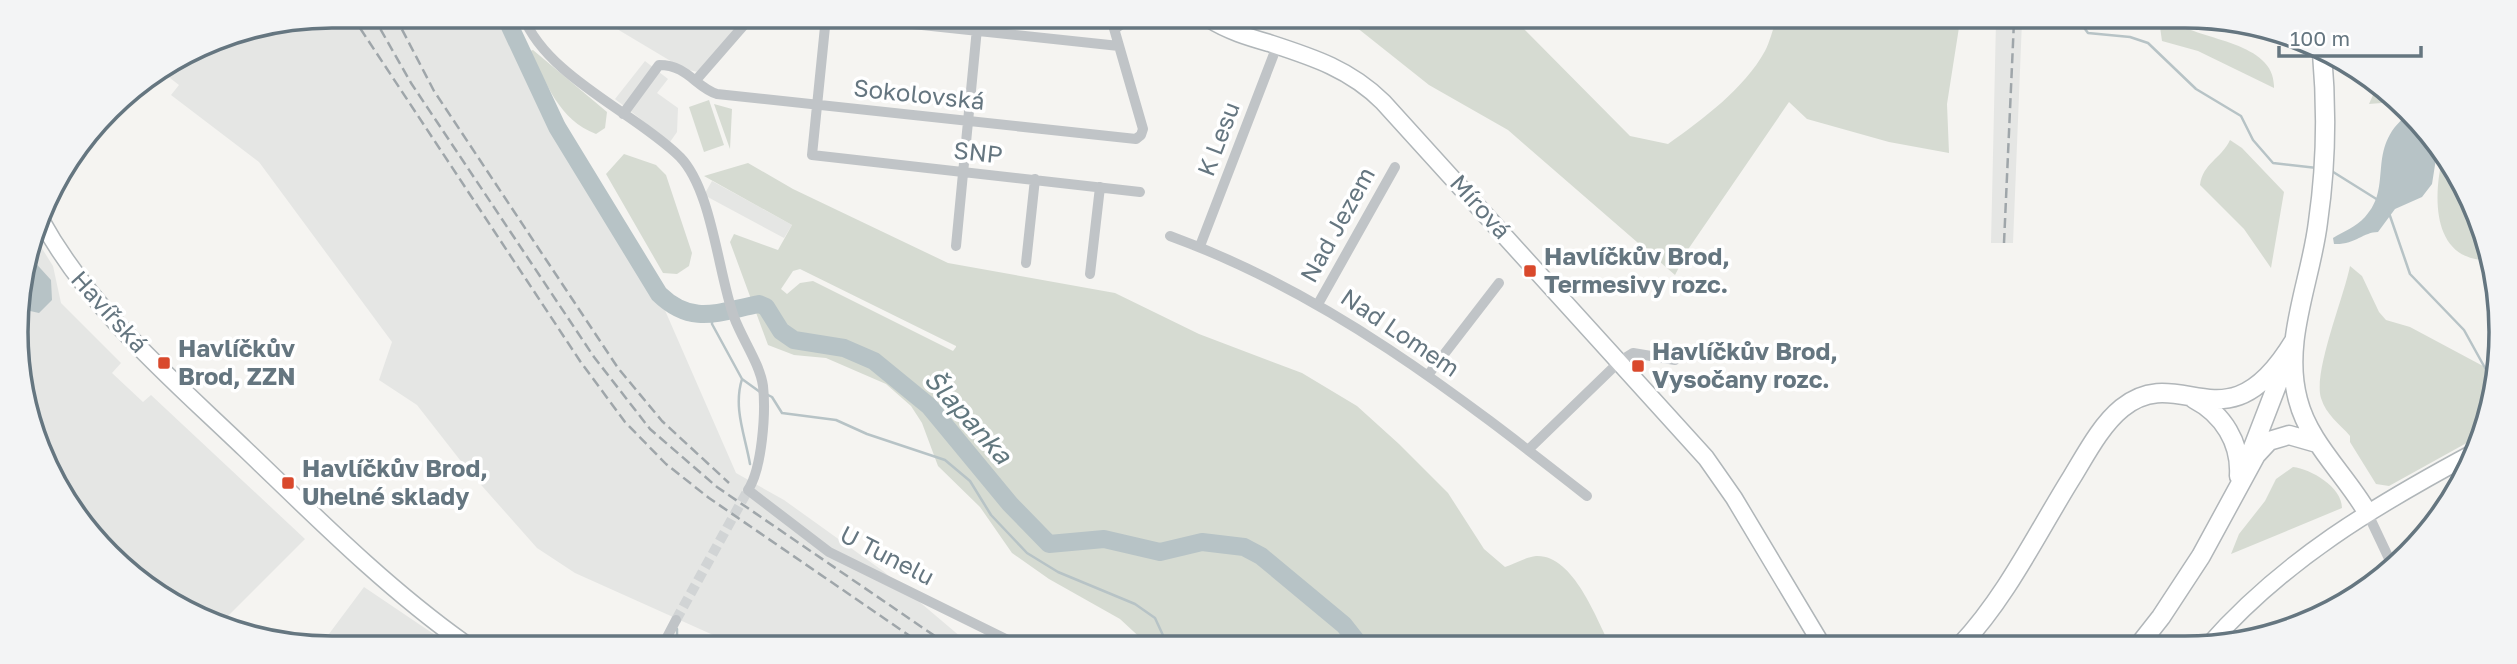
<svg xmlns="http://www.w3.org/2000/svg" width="2517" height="664" font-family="'Golos Text',sans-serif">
<rect width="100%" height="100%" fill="#f5f4f1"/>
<path fill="#e5e6e4" d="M332 16H500L544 117 648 290 664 308 736 473 784 500 883 571 968 643H731L575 573 537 548 467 469 417 405 379 380 392 342 259 162 171 95 179 85 161 71 211 40Z
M620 17H746L698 72 684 69 612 26Z
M1996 21H2022L2013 243H1991Z
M645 61 668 79 657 93 678 108 677 132 670 142 615 99Z
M712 181 792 225 784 238 704 195Z
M36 239 53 266 61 303 121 363 112 373 143 402 151 395 305 539 223 621H215L174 606 81 524 27 414 16 311Z
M364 587 447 643 323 642Z"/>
<path fill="#d6dbd2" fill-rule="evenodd" d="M1346 19H1514L1630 136 1668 144C1703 119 1744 89 1765 51 1770 42 1772 30 1777 20L1960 21 1947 104 1949 153 1889 142 1807 119 1789 102 1689 248 1675 275 1508 130 1429 85Z
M2174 22C2203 41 2276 42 2274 88L2198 51 2162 41 2160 27Z
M533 50 607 112 605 128 596 134C559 120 547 84 530 51Z
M2377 86 2394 102 2369 104Z
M709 100 724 145 704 152 689 107Z
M714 104 732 109 730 149Z
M2230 140 2242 148 2284 192 2271 268 2244 229 2200 185C2203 163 2221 159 2230 140Z
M2444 152 2448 156 2491 260C2431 263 2432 195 2444 152Z
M624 154 656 165 666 175 692 253 689 266 677 274 663 273 606 174Z
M748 163 793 189 948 263 1115 293 1199 334 1302 373 1357 406 1399 444 1448 493 1484 549 1505 567C1514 564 1526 557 1536 556 1573 554 1596 618 1610 645L1147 644 1120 619 1049 579 1012 553 980 507 938 466 922 423 911 406 886 384 826 358 794 355 768 345 730 242 734 234 778 250 792 225 704 176ZM800 269 956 346V347L953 351 813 281 800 283 787 294 781 289 793 271Z
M2350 266 2362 276 2379 312 2386 320 2410 327 2483 366 2495 394 2481 435 2389 486 2376 484 2350 442V436C2340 424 2326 415 2321 398 2313 372 2344 297 2350 266Z
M2293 467C2311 469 2342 487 2342 508L2231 554 2239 534 2265 501 2276 479Z"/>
<path fill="#b7c3c6" d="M2407 115 2438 146 2432 184 2422 197 2395 209 2378 232C2363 232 2355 245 2334 244L2333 238C2344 231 2356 227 2365 217 2394 186 2365 149 2407 115Z
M31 258 51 280 52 300 39 313 17 308Z"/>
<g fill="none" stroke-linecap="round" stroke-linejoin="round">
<path stroke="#b7c3c6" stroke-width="2.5" d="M2079 21 2088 33 2130 37 2148 43 2196 89 2241 116 2253 140 2273 163 2317 168
M2330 170 2378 200
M2389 213 2410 274 2464 330 2495 386
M712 314V324L742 379C733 408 745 435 750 464
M742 379 760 392
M766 394 772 397 782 413 836 420 867 434 945 460 970 481 991 515 1027 553 1058 572 1135 604 1155 618 1167 644
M677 643V629"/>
<path stroke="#b7c3c6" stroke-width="18" d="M505 16 557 127 659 294C692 326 718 312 759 304L766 307 781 331 794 340 844 348 874 361 929 406 1010 504 1049 544 1104 539 1160 552 1202 542 1244 547 1261 556 1344 625 1359 644"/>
<path stroke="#d1d4d5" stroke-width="10" stroke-dasharray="10 5" stroke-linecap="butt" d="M676 620 748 490"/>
<defs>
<path id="secondary" d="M1209 19C1228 31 1248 37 1269 43 1312 57 1350 69 1383 102L1706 458 1734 498 1822 645
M41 220C91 311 171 378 245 449 315 516 384 586 464 643
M2208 646C2283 560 2376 505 2475 452"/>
<path id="primary" d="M2322 53C2327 109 2326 167 2318 222 2311 281 2282 341 2298 400 2309 443 2345 474 2367 512
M2194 399C2223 414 2241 443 2239 476
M2250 455 2284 367
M1961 645C2007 596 2037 533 2072 477 2086 454 2101 425 2122 408 2182 360 2226 453 2294 341
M2139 645 2161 617 2201 556 2256 455 2269 441 2289 435 2317 443"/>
</defs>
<use href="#secondary" stroke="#b0b6b9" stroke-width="19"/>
<use href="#primary" stroke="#b1b6b9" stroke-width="21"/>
<path stroke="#c0c4c7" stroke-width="10" d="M523 16C547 77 634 112 680 157 712 190 718 273 734 317 742 339 760 364 763 386 766 413 762 469 748 490L829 552 1016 644
M826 17 812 155 1140 192
M847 17 1119 46
M1115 29 1130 18
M697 79 751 17
M623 114 659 65C688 65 695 87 717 94L1136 139 1141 135 1143 129 1111 18
M1170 236C1327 293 1457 394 1587 496
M956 246 978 18
M1200 246 1277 46
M1026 263 1035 179
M1090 274 1100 187
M1318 304 1395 167
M1428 375 1499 283
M1528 450 1620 361 1633 353 1675 360
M2367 512 2393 567
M664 643 676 620"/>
<use href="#secondary" stroke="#fff" stroke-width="16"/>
<use href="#primary" stroke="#fff" stroke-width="18"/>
<path stroke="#9fa6aa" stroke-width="2.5" stroke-dasharray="10 5" stroke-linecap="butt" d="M352 16 580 361 625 422 666 464 709 498 920 643
M373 16 411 83 594 357 650 429 717 487 945 643
M395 16 434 91 618 368 662 421 729 483
M2004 243 2014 21"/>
</g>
<g fill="#d9492c" stroke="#fff" stroke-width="2.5">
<rect x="1523" y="264" width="14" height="14" rx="3.5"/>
<rect x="157" y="356" width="14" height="14" rx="3.5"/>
<rect x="1631" y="359" width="14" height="14" rx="3.5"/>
<rect x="281" y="476" width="14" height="14" rx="3.5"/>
</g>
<g text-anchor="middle" stroke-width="7" stroke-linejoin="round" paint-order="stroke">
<g font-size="24" fill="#657680" stroke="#fff">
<text transform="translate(919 95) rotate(6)" y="8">Sokolovská</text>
<text transform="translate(1219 139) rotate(-69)" y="8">K Lesu</text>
<text transform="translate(978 153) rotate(6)" y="8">SNP</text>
<text transform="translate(1480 207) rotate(48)" y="8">Mírová</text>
<text transform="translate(1338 225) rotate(-61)" y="8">Nad Jezem</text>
<text transform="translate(109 312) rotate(48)" y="8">Havířská</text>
<text transform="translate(1400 333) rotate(34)" y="8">Nad Lomem</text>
<text transform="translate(887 556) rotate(27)" y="8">U Tunelu</text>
</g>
<g font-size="24" font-weight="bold" fill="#657680" stroke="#fff" text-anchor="start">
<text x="1544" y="265">Havlíčkův Brod,<tspan x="1544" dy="28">Termesivy rozc.</tspan></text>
<text x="178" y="357">Havlíčkův<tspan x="178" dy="28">Brod, ZZN</tspan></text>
<text x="1652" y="360">Havlíčkův Brod,<tspan x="1652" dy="28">Vysočany rozc.</tspan></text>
<text x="302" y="477">Havlíčkův Brod,<tspan x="302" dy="28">Uhelné sklady</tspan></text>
</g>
<g font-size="26" font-style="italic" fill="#61777e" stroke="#fff">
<text transform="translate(968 417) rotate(48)" y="9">Šlapanka</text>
</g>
</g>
<path d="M0 0H2517V664H0ZM332 28H2185A304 304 0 0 1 2489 332V332A304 304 0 0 1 2185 636H332A304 304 0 0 1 28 332V332A304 304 0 0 1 332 28Z" fill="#f3f4f5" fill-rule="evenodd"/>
<path fill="none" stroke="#657680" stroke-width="3.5" d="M332 28H2185A304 304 0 0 1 2489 332V332A304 304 0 0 1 2185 636H332A304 304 0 0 1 28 332V332A304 304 0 0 1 332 28Z"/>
<path d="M2279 46v10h142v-10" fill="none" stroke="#657680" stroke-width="3.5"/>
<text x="2290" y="46" font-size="21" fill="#657680" stroke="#ffffff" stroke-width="5" paint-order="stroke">100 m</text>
</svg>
